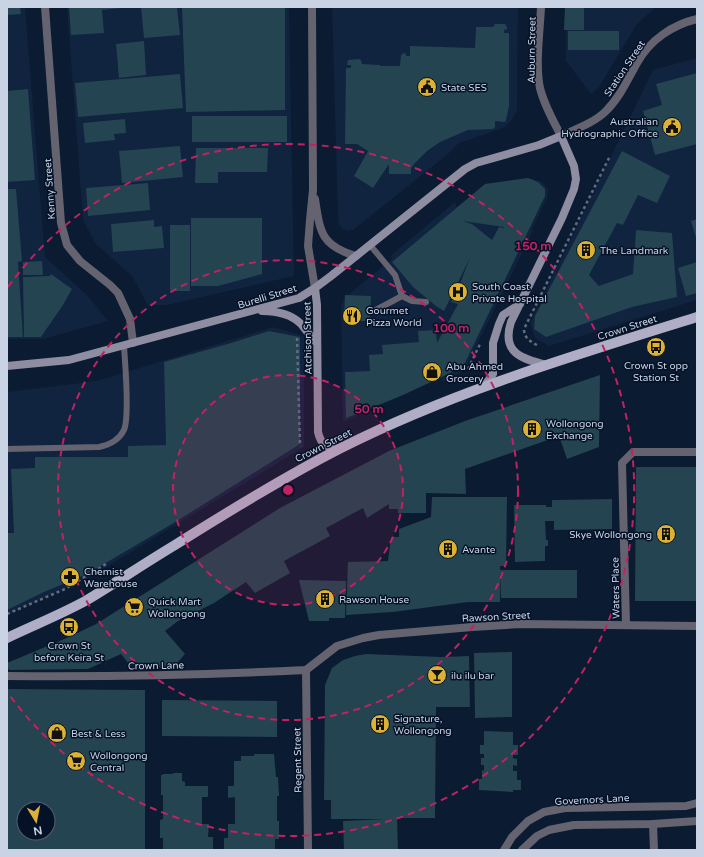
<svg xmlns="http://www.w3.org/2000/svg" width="704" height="857" font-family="'Varela Round',sans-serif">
<rect width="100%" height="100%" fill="#0b1b31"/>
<path fill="#10233f" d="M7 7H25L45 257 87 295 108 321 43 339H7Z
M67 7H289L294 276 167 305 148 306 132 276 95 243 83 220Z
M332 7H518L517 111 511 121 503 128 459 143 448 154 353 230 348 231 343 229 339 225 338 218Z
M566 7H656L637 24 599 87 591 94 566 61Z
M697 58V300L549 346 535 338 530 323 653 70Z
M528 178 542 182 548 189 547 198 531 231H533L464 371 442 382 441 378 343 422 341 307 344 298 392 259 390 256 455 202 457 207 485 184Z
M273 327 304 336V447L90 577 7 615V392L97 381Z"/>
<path fill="#234450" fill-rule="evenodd" d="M7 7H20L21 14 7 15Z
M69 7H121V8L102 10 104 33 71 35Z
M141 7H177L180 35 144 38Z
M255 7 285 8V110L186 112 182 8Z
M565 7H584V30H564Z
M495 24H505L507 27V29L504 30V33H509V106L506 120 505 122 495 121V127L493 129 468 130 440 142 427 151 415 163 411 168V174H389V164L373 188 354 176 368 151 357 144H345L346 68H351V65H347L348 60 359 59 361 60 362 64 380 65V66H400L401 55 404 53 406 54V56H410V46L475 48 476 27H493Z
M568 31H619V50H568Z
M144 41 146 75 119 78 116 44Z
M697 73V144L655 155 643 111 662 105 656 84Z
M180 74 183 108 78 117 75 83Z
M28 89 35 180 7 182V91Z
M192 116H287V142H192Z
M125 119 126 133 114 134 115 140 85 143 83 123Z
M180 146 183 177 122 183 119 151Z
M196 148H268L267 172H218V183H195Z
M622 151 670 176 657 203 638 195 623 225 617 223 589 275 599 286 633 274 636 230 672 233 677 297 632 307 546 337 534 329 535 316Z
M528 178 538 182 545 189V196L463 367 403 395 346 418 345 372 370 371 369 355 383 354 382 345 419 342 418 331 436 330 437 343 458 304 451 302 459 286 470 258 444 311 436 306 413 287 392 262 485 184ZM462 221 504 227V228L499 227 492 240 472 224Z
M148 183 150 210 88 216 86 188Z
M7 189H16L22 261 18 262 23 337H7Z
M191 218H262V274L218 286H191Z
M697 219V241L691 221Z
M154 220V227L162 226 164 248 113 252 111 224Z
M170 225H190V291H170Z
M42 261 43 275H23V262Z
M697 262V293L686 296 678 268Z
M51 274 72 289 63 305 41 337H24L23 277 50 276Z
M345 295 371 296 370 321H344Z
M269 331 300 337V444L167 527 87 574 44 592 7 610V533H14L11 469 35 468V457H128V446L166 445 164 362 231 343Z
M600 375 599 447 567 459 559 436 465 469 466 494 426 493V513H398V509H389V504L367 518 363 508 326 528 330 536 284 561 290 573 255 593 246 582 214 603 178 621 165 631 185 654 172 669 129 664 121 654 88 669 9 670 7 666V663L69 637 96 624 280 508 389 451 465 421Z
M636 467H697V601H635Z
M432 497H507L506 566H500V570H577V598H501L500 572V602H468L393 612 346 615 348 562 388 561 391 537H399V529L431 517Z
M612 499V529L554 530V521H545L546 540H548V546H545V561L515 562 514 505H546V507H552V500Z
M299 580 346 581 345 618H329V621H309Z
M512 652V717L475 718 474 653Z
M366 654 442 657 469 656 470 707H436L435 818H397L398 850H344L343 821 385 819H331V800H324L325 685 332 668 343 660 355 656Z
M8 689 145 690V850H7ZM24 809H48V833H24Z
M162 700 277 701V737L162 736Z
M484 731 513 732V745H518V755H513V758L517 759V766L513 765V771H517V780H521V790H513V792L479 790V779H482V770L484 771V765H481V758H484V754H480V745H484Z
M254 754H274L276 777H278L279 796H277V821H279V839H275V850H224V838H228V824H235V797L228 798V786H234V761H241V756H254Z
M173 773H182V781L185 782V786H208V797H202V824H209L208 837H213V850H163V838H160V820L163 819V795H161V775H163V774H173Z"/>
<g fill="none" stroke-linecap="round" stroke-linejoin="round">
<path stroke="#5f6d80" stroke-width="2.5" stroke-dasharray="3 3" stroke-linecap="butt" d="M297 338 300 444 301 446
M537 345C529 341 524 337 524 329L610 156
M468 369 481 342
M468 369 483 364
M7 614 65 589 106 564"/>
<path stroke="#65636f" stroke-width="6" d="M370 245 395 275 402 296 412 301 426 302
M374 311 402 296
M7 449 99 447C109 445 119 440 124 430 130 416 125 363 124 346"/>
<path stroke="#65636f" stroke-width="8" d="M45 7 61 223 67 245 80 261 110 285 118 293 130 319 133 343
M312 7 313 190 310 220 308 246 315 288
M561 136C576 129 594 123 606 111 620 97 628 79 637 63 650 40 672 25 697 19
M315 199C320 232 321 246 356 256
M626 625 622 463 633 452H697
M306 670 337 646 363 638 379 635 472 627 521 624 697 626
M306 670 308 850
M7 676C107 677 206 675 306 670
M653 824 654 850"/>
<path stroke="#65636f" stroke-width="8" d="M541 7C540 30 535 66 540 88 544 105 553 120 561 136
M504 850 512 837 528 821 544 812 565 808 686 806 697 803
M522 850 537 836 549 830 574 825 653 824 697 821"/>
<path stroke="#8f8da1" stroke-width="8" d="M315 288 317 305 318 432C321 445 327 448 339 449
M262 311C275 311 291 314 301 324 307 331 310 337 317 343
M7 366 69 360 299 298 315 288 331 276 465 169 476 163 539 145 561 136 574 166 576 179 574 189 562 218 511 322C501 353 522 359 547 365
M481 387 488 381 493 374V343L499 324 503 315 520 304"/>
<path stroke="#b0adc7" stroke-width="10" d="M7 638C34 625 62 614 87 600 117 582 145 563 175 545 229 511 284 477 341 448 454 391 576 355 697 317"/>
</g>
<circle cx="288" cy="490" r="115" fill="#c22162" fill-opacity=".12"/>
<g fill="none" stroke="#c22162" stroke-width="2" stroke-dasharray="7 5">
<circle cx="288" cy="490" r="115"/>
<circle cx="288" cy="490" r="230"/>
<path d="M8 287A346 346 0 1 1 8 693"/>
</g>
<defs>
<symbol id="civic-disc" viewBox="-11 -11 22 22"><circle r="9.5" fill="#ddb133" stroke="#041127"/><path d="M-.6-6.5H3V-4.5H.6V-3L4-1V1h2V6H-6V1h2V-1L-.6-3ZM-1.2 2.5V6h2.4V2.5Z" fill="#111"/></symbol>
<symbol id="building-disc" viewBox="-11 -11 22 22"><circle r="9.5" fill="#ddb133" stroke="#041127"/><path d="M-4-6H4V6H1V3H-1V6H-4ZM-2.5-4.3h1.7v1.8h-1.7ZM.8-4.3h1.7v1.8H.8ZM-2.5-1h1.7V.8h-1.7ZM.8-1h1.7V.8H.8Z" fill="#111"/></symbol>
<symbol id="hospital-disc" viewBox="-11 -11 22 22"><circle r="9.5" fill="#ddb133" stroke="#041127"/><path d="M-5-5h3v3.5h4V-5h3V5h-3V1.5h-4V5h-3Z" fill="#111"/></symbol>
<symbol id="restaurant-disc" viewBox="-11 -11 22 22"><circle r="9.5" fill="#ddb133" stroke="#041127"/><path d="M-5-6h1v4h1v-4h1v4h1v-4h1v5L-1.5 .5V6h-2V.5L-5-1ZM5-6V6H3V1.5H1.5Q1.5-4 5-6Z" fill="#111"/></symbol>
<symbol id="bus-disc" viewBox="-11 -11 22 22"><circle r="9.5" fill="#ddb133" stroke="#041127"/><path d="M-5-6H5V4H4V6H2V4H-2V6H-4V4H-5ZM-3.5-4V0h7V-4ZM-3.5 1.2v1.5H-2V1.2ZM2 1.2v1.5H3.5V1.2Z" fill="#111"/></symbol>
<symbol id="shop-disc" viewBox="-11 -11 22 22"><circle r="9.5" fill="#ddb133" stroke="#041127"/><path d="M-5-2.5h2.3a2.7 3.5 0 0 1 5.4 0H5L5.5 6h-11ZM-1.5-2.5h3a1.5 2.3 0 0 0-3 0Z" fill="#111"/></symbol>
<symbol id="pharmacy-disc" viewBox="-11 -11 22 22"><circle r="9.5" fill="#ddb133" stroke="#041127"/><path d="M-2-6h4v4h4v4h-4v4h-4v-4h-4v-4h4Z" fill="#111"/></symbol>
<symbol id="supermarket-disc" viewBox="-11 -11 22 22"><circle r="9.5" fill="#ddb133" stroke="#041127"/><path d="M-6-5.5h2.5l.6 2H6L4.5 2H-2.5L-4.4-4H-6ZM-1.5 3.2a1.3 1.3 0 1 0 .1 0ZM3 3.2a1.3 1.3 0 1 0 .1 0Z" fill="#111"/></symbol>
<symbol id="bar-disc" viewBox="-11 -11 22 22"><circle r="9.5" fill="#ddb133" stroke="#041127"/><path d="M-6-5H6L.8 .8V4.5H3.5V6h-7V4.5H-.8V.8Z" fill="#111"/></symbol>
</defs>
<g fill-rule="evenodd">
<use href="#civic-disc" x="416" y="76" width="22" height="22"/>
<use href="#civic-disc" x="661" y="116" width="22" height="22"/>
<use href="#building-disc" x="575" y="239" width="22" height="22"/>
<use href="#hospital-disc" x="447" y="281" width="22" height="22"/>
<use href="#restaurant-disc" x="341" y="305" width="22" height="22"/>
<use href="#bus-disc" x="645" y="336" width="22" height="22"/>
<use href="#shop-disc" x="421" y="361" width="22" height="22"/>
<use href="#building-disc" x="521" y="418" width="22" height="22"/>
<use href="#building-disc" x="655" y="523" width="22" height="22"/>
<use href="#building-disc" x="437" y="538" width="22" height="22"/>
<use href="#pharmacy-disc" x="59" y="566" width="22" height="22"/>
<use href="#building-disc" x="314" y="588" width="22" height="22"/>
<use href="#supermarket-disc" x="123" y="596" width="22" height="22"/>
<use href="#bus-disc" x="58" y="616" width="22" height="22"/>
<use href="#bar-disc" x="426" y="664" width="22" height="22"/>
<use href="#building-disc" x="369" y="713" width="22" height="22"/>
<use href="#shop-disc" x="46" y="722" width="22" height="22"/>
<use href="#supermarket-disc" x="65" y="750" width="22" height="22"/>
</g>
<g text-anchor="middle" stroke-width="3" stroke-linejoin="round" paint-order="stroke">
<g font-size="10" fill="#c9d3e3" stroke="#041127">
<text transform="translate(531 50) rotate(-89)" y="4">Auburn Street</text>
<text transform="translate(624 68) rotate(-56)" y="4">Station Street</text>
<text transform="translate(49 189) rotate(-94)" y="4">Kenny Street</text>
<text transform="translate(267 296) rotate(-17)" y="4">Burelli Street</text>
<text transform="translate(627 327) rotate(-18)" y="4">Crown Street</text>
<text transform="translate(307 338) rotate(-91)" y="4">Atchison Street</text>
<text transform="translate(323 445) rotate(-27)" y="4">Crown Street</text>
<text transform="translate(615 588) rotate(-91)" y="4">Waters Place</text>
<text transform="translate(496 616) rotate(-3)" y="4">Rawson Street</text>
<text transform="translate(156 665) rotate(-1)" y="4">Crown Lane</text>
<text transform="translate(297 760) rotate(-91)" y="4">Regent Street</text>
<text transform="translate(592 799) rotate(-3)" y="4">Governors Lane</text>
</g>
<g font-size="10" fill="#c9d3e3" stroke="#041127" text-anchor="start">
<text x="441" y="91">State SES</text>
<text x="658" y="125" text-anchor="end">Australian<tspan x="658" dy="12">Hydrographic Office</tspan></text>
<text x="600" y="254">The Landmark</text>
<text x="472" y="290">South Coast<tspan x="472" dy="12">Private Hospital</tspan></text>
<text x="366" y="314">Gourmet<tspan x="366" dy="12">Pizza World</tspan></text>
<text x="656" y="369" text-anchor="middle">Crown St opp<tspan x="656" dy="12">Station St</tspan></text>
<text x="446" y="370">Abu Ahmed<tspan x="446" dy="12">Grocery</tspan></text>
<text x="546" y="427">Wollongong<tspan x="546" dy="12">Exchange</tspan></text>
<text x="652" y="538" text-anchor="end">Skye Wollongong</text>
<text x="462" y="553">Avante</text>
<text x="84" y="575">Chemist<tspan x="84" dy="12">Warehouse</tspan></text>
<text x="339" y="603">Rawson House</text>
<text x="148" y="605">Quick Mart<tspan x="148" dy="12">Wollongong</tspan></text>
<text x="69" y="649" text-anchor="middle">Crown St<tspan x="69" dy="12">before Keira St</tspan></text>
<text x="451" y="679">ilu ilu bar</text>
<text x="394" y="722">Signature,<tspan x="394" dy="12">Wollongong</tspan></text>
<text x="71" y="737">Best &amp; Less</text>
<text x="90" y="759">Wollongong<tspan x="90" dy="12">Central</tspan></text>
</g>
</g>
<circle cx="288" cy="490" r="6" fill="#c22162" stroke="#041127" stroke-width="2"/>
<g font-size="12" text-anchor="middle" font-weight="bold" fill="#c22162" stroke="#041127" stroke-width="3" stroke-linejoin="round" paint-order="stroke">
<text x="533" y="250">150 m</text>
<text x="451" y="332">100 m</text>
<text x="369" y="413">50 m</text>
</g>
<rect width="704" height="857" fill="none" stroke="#c9d3e3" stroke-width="16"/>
<g transform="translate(36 821) rotate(170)"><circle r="19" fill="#041127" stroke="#535f72"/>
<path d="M0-3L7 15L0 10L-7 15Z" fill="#ddb133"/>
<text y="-6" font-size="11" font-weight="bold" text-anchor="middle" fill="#c9d3e3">N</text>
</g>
</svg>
